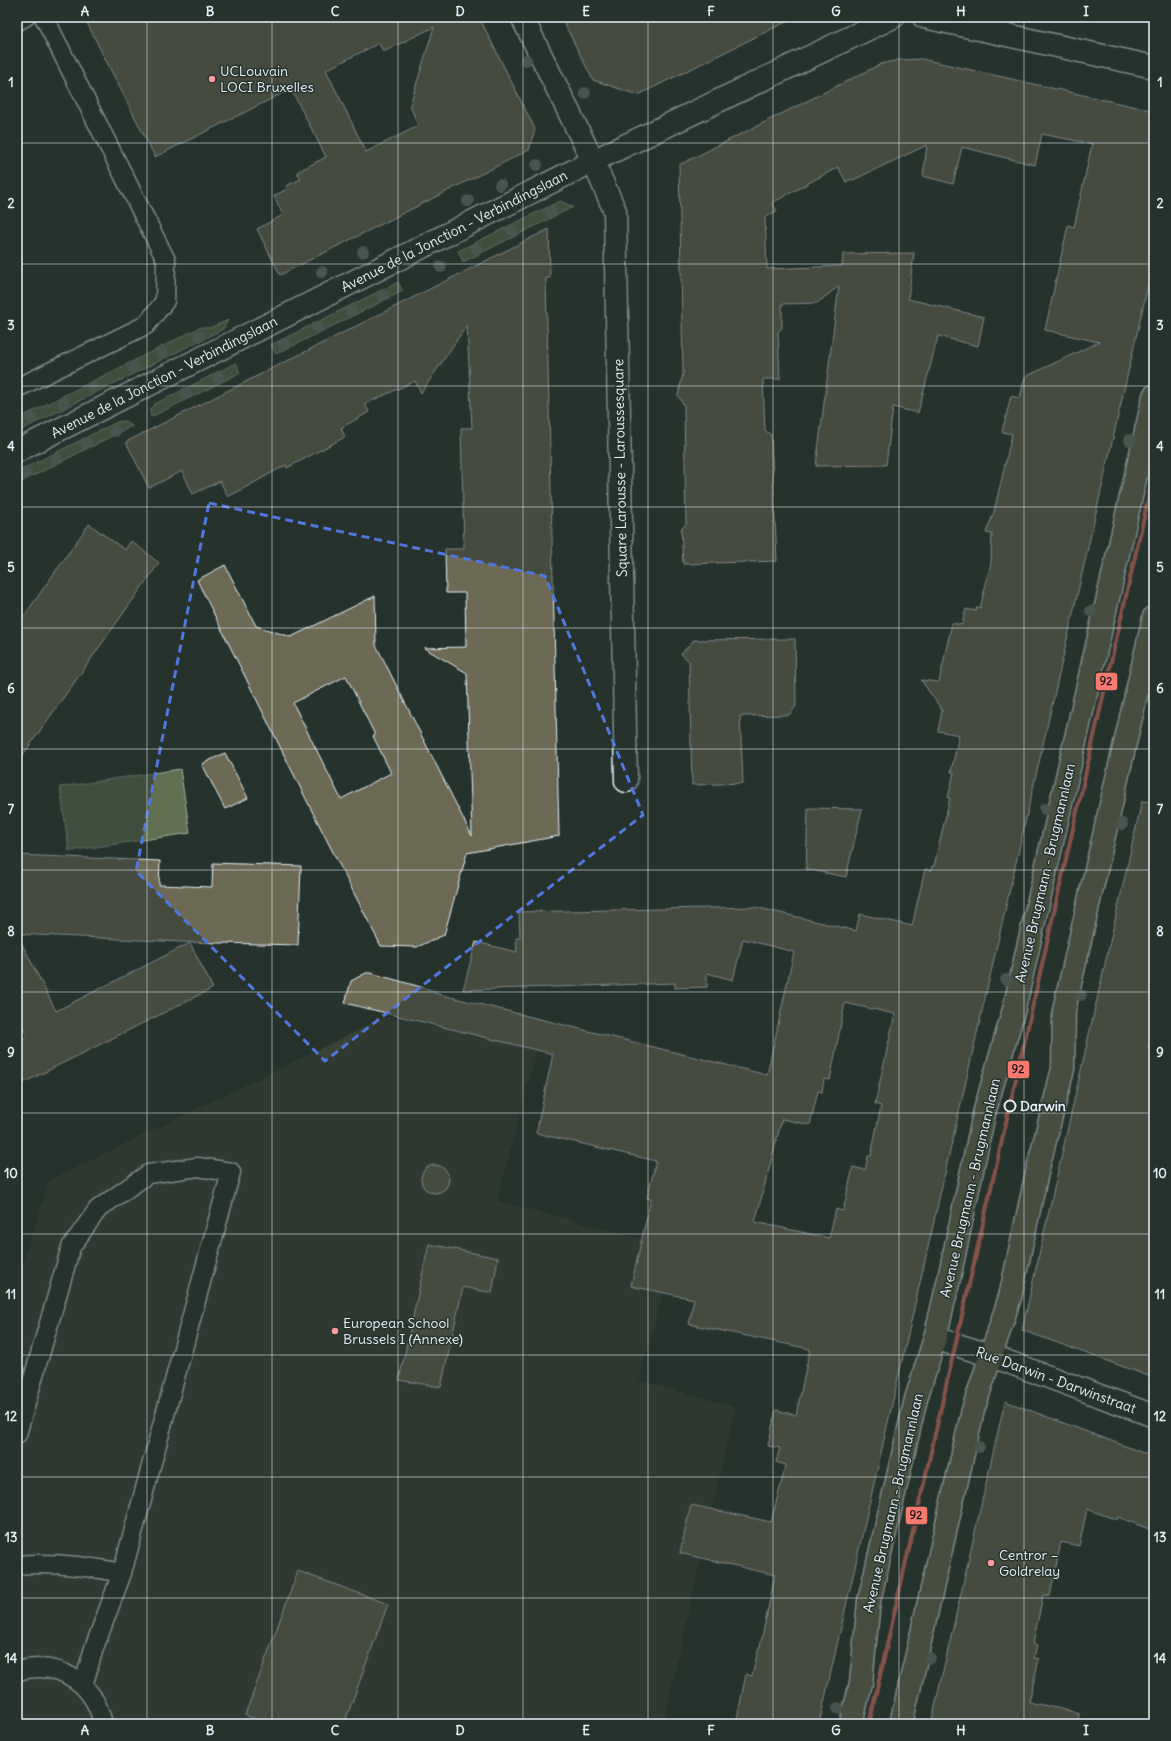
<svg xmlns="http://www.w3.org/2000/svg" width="1171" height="1741" font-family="Delius,sans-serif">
<rect width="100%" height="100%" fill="#26332d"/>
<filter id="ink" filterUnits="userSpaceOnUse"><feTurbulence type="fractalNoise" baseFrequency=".025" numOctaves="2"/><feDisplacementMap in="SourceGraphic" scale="8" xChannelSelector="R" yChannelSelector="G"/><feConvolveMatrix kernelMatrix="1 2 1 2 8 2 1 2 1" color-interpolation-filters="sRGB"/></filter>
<g filter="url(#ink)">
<path fill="#3b4339" d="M385 1017 537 1047 497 1201 676 1248 639 1380 735 1407 663 1724H17V1282L49 1181Z"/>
<path fill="#616f51" stroke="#a4b0a4" d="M560 201 573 207 463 262 458 251Z
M398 282 403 291 276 354 271 345Z
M228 320 223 329 17 432V419L201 327 210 328Z
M236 363 240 373 151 417 150 409 155 404Z
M125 421 132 426 17 484V472L117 422Z
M180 769 190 833 69 851 60 787Z"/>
<path fill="#6c6955" stroke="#e8f1f8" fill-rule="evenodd" d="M84 17H479L535 129 529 150 280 275 257 229 283 215 274 196 287 189 286 186 301 179 297 172 326 157 291 89 155 157ZM434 27 410 105 418 126 366 152 326 70 379 43 383 52Z
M561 17H796L638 95 593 80Z
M922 59 1154 111V259L819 1724H736L746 1674 752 1676 759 1647H760L775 1575 680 1553 691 1505 771 1522 786 1465 776 1462 780 1448 768 1446 776 1410 796 1415 810 1349 689 1324 694 1299 631 1286 651 1199 647 1198 656 1161 536 1133 553 1054 345 1003 351 981 366 973H371L435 991 434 993 767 1075 794 952 743 939 733 980 707 973V987L675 988V983L463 990 476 942 517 952 516 938H520L519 912 755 907 856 931 860 914 912 926 925 869 931 871 932 866H934L950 798H948L954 772H951L959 735 938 731 942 710 921 680 939 682 952 623 962 625 966 609 976 611 977 607 980 608 991 563 992 534 986 533 994 512 1012 434 1002 432 1011 396 1020 398 1025 377 1099 342 1045 330 1068 225 1074 227 1092 144 1042 134 1035 165 962 147 953 184 923 176 927 145 853 180 852 179 846 182 838 167 772 203 777 211 765 217 767 269 842 266 843 254 914 253 908 299 984 317 978 346 938 336 918 413 893 407 886 465 816 466 839 286 817 303 782 304V328L778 332 780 379H763L765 430 771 435 777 561 683 564 681 529 686 524 684 406 678 395 683 374 679 165 881 64 898 60ZM845 1003 895 1014 875 1104 881 1106 871 1156H868L865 1170 853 1167 843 1211 836 1209 829 1238 755 1222 782 1119 810 1125 818 1091 822 1092 824 1079 830 1080Z
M549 229 550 278H546L559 836 467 853 444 935 417 947 381 946 313 813 197 580 225 565 256 626 291 637 375 596 376 645 472 836 467 673 424 648 466 647 465 593H446L445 549H464L461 428H472L467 325 421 393 415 381 365 404 369 412 341 428 345 437 287 468 286 465 228 497 220 481 193 494 182 471 149 488 126 442ZM346 676 375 735 373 736 391 773 341 799 293 703Z
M89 524 125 550 131 541 159 563 17 763V626Z
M795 639 796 706 789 715 740 716 743 783 692 785 689 661 681 654 694 640Z
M225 753 248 798 225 809 202 764Z
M1142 801 1154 802V1019L1148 1049 1154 1051V1378L1022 1330Z
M808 808 862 809 846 877 806 869Z
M17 855 160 861 159 885 212 887 213 863 301 866 298 945 182 942 17 934 56 1011 190 943 213 988 17 1086V1041L27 1036 17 1016Z
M421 1179a14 14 0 1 1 28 0a14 14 0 1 1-28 0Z
M429 1244 498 1258 492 1293 463 1287 441 1387 399 1380Z
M1005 1401 1154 1457V1531L1118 1517 1117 1520 1087 1509 1079 1546 1061 1542 1050 1596 1043 1595 1033 1644 1037 1645 1034 1658 1039 1659 1029 1702 1079 1713 1077 1724H931Z
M298 1571 388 1604 344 1724H268L245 1715Z"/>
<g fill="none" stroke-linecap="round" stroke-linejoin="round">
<defs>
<path id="lane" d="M17 21 25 17
M17 388 146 325 165 301 166 260 44 17
M17 1434 71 1247 98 1209 148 1174 198 1167 231 1172 122 1573C87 1566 53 1562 17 1565
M17 1671C59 1660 94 1682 103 1724
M83 1686 94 1648 122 1573"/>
<path id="street" d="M522 17 593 161 615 211 626 781
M924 17 1154 67
M17 451 593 161 893 17
M935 1338 992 1356 1154 1416"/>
<path id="primary" d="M851 1724 861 1683 869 1601 916 1399 935 1338 948 1283 984 1114 1014 1009 1154 396
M901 1724 973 1410 1010 1297 1038 1168 1063 1069 1064 1010 1154 617"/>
</defs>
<use href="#lane" stroke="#e8f1f8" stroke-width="21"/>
<use href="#street" stroke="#e8f1f8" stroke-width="25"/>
<use href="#primary" stroke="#e8f1f8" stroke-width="25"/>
<use href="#lane" stroke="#26332d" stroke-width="18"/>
<use href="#street" stroke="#26332d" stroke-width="22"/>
<use href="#primary" stroke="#706f59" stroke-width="22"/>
<defs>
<path id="tram-1" d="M869 1724 1154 473"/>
</defs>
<use href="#tram-1" stroke="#26332d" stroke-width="7"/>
<use href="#tram-1" stroke="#fa7a70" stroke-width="4"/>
</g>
<g fill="#737f78">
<circle cx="526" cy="60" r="6"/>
<circle cx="585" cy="93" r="6"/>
<circle cx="537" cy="165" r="6"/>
<circle cx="500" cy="185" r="6"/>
<circle cx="468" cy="201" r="6"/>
<circle cx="551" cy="212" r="6"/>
<circle cx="512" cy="230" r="6"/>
<circle cx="477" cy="249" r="6"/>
<circle cx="363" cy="252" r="6"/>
<circle cx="441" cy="267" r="6"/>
<circle cx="322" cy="272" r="6"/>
<circle cx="382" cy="295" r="6"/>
<circle cx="351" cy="311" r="6"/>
<circle cx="317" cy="327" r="6"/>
<circle cx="200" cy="336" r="6"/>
<circle cx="284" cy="344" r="6"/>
<circle cx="162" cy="353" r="6"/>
<circle cx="133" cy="367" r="6"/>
<circle cx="218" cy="377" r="6"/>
<circle cx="93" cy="388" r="6"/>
<circle cx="186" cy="393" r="6"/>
<circle cx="63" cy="403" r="6"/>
<circle cx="31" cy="418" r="6"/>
<circle cx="115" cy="431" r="6"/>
<circle cx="1130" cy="440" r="6"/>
<circle cx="86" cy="443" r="6"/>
<circle cx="56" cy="459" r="6"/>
<circle cx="26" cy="474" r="6"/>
<circle cx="1091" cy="611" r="6"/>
<circle cx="1045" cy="809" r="6"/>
<circle cx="1122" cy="824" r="6"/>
<circle cx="1006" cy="980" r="6"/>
<circle cx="1081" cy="995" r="6"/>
<circle cx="979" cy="1447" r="6"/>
<circle cx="930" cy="1658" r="6"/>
<circle cx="838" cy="1708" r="6"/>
</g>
</g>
<path d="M0 0H1171V1741H0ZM209 503 545 576 643 815 325 1061 136 871Z" fill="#26332d" fill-opacity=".55" fill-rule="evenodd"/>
<path fill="none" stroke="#5077e0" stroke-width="3" stroke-dasharray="8 5" stroke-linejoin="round" d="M209 503 545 576 643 815 325 1061 136 871Z"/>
<path fill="none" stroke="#e8f1f8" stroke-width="1" stroke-opacity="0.55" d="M147 17V1724M272 17V1724M398 17V1724M523 17V1724M648 17V1724M773 17V1724M899 17V1724M1024 17V1724M17 143H1154M17 264H1154M17 386H1154M17 507H1154M17 628H1154M17 749H1154M17 870H1154M17 992H1154M17 1113H1154M17 1234H1154M17 1355H1154M17 1477H1154M17 1598H1154"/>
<g fill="#ff9aa2" stroke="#26332d" stroke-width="1.5">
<circle cx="212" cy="79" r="4"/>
<circle cx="335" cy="1331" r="4"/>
<circle cx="991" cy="1563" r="4"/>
</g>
<circle fill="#26332d" stroke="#e8f1f8" stroke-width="2" cx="1010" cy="1106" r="5.5"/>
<g text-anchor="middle" stroke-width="3" stroke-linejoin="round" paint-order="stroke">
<g font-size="14" fill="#e8f1f8" stroke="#26332d" text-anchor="start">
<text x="220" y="76">UCLouvain<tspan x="220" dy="16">LOCI Bruxelles</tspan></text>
<text x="343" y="1328">European School<tspan x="343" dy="16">Brussels I (Annexe)</tspan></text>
<text x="999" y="1560">Centror –<tspan x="999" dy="16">Goldrelay</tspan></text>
</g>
<g font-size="14" fill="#e8f1f8" stroke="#26332d">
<text transform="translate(454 231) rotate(-27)" y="5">Avenue de la Jonction - Verbindingslaan</text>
<text transform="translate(164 377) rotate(-27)" y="5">Avenue de la Jonction - Verbindingslaan</text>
<text transform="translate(620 468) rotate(-91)" y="5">Square Larousse - Laroussesquare</text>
<text transform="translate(1045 873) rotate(-77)" y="5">Avenue Brugmann - Brugmannlaan</text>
<text transform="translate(970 1188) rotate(-77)" y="5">Avenue Brugmann - Brugmannlaan</text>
<text transform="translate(1056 1380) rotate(20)" y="5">Rue Darwin - Darwinstraat</text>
<text transform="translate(893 1503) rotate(-77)" y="5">Avenue Brugmann - Brugmannlaan</text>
</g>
<g font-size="14" font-weight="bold" fill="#e8f1f8" stroke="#26332d" text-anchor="start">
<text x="1020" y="1111">Darwin</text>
</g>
</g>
<g stroke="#26332d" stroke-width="1.5">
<rect x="1095" y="672" width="23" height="19" rx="4" fill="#fa7a70"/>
<rect x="1007" y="1060" width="23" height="19" rx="4" fill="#fa7a70"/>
<rect x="905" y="1506" width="23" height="19" rx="4" fill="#fa7a70"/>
</g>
<g font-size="11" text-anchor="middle" font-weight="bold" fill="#111">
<text x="1106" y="685">92</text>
<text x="1018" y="1073">92</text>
<text x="916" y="1519">92</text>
</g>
<rect width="1171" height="1741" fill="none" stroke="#26332d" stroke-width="44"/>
<rect x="22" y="22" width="1127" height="1697" fill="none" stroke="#e8f1f8" stroke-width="1.5"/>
<g font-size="13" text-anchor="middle" font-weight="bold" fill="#e8f1f8">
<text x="85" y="16">A</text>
<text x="210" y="16">B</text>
<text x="335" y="16">C</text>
<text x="460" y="16">D</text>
<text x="586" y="16">E</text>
<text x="711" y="16">F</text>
<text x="836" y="16">G</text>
<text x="961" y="16">H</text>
<text x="1086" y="16">I</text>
<text x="11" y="87">1</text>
<text x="1160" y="87">1</text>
<text x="11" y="208">2</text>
<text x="1160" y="208">2</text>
<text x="11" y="330">3</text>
<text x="1160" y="330">3</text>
<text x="11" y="451">4</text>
<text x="1160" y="451">4</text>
<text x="11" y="572">5</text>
<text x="1160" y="572">5</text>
<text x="11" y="693">6</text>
<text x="1160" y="693">6</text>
<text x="11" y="814">7</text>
<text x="1160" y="814">7</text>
<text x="11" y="936">8</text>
<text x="1160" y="936">8</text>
<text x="11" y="1057">9</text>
<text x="1160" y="1057">9</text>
<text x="11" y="1178">10</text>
<text x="1160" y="1178">10</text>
<text x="11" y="1299">11</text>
<text x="1160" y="1299">11</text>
<text x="11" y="1421">12</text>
<text x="1160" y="1421">12</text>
<text x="11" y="1542">13</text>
<text x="1160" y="1542">13</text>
<text x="11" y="1663">14</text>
<text x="1160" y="1663">14</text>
<text x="85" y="1735">A</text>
<text x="210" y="1735">B</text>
<text x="335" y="1735">C</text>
<text x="460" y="1735">D</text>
<text x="586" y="1735">E</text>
<text x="711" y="1735">F</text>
<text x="836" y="1735">G</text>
<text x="961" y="1735">H</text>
<text x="1086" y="1735">I</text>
</g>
</svg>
